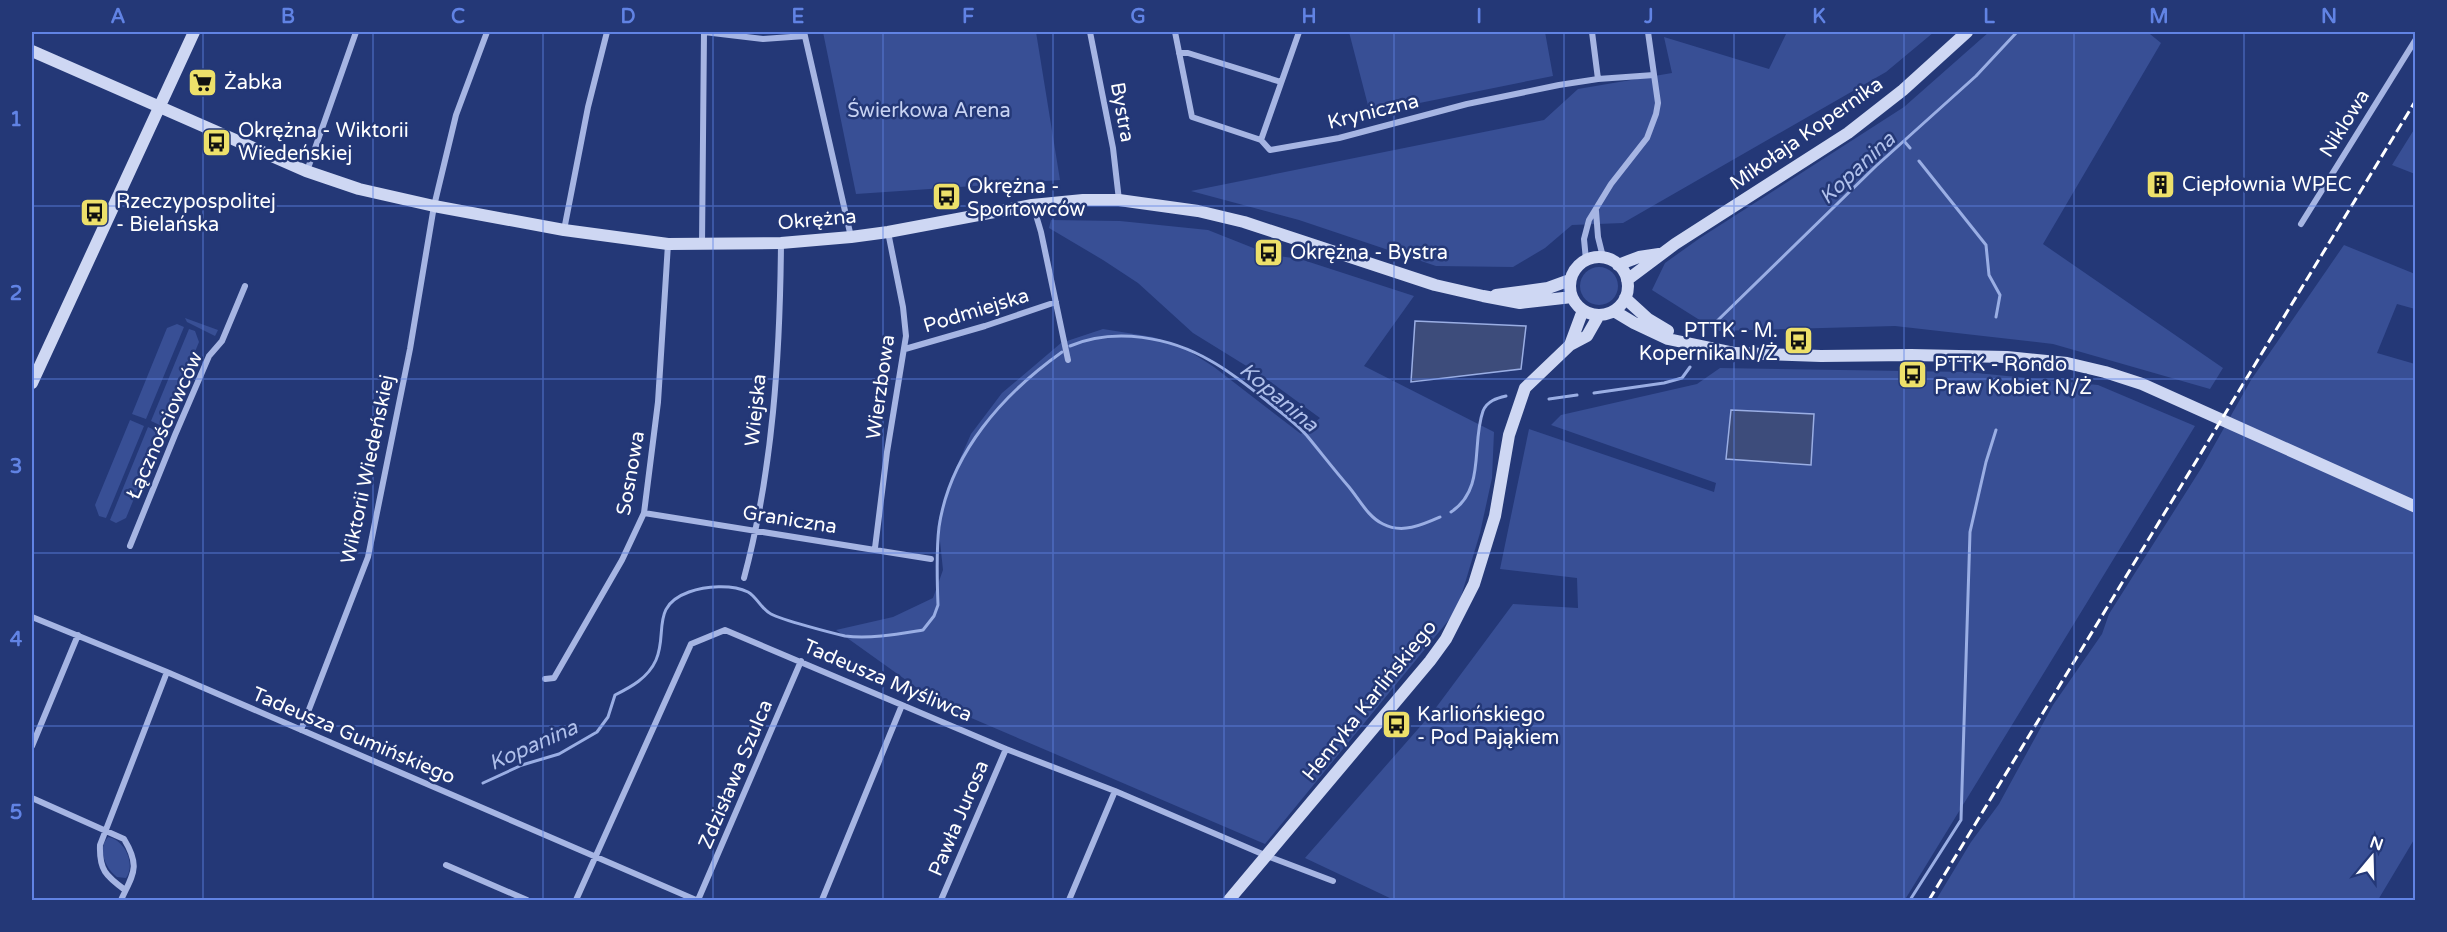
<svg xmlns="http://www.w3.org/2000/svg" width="2447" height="932" font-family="'Varela Round',sans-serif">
<rect width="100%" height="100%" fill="#243877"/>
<path fill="#384f95" d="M823 32H1036L1060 180 856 194Z
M1349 32H1545L1553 76 1370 113Z
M1787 32H1934L1886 72 1623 223 1572 225 1545 248 1513 267 1436 266 1299 220 1191 191 1544 120 1578 89 1672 73 1664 37 1769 69Z
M1989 32H2151L2150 34 2161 43 2043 244 2223 368 2210 389 2053 344 1895 326 1717 331 1652 290 1665 263 1700 238 1904 107Z
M2415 128V174L2392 165Z
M1051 220 1120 221 1208 230 1271 255 1300 259 1414 296 1364 366 1494 432 1492 478 1480 533 1457 610 1265 844 941 705 836 630 893 617 933 598 943 570 938 522 952 477 971 434 1002 393 1061 343 1103 329 1153 337 1186 349 1214 367 1301 434 1320 418 1261 375 1193 333 1138 283 1103 260 1049 228Z
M2344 245 2415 274V309L2397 304 2377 353 2415 364V838L2378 900H1936L1971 842 1999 804 2053 705 2102 634 2109 614 2202 467 2251 380Z
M1580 286a19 19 0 1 1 38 0a19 19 0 1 1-38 0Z
M185 318 218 330 215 336 187 322Z
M177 324 184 327 146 419 132 414 167 328Z
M189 329 195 331 199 342 164 427 151 421Z
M1720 368 1967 372 2098 385 2195 426 1906 898 1904 900H1394L1305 858 1432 713 1513 604 1578 608 1577 578 1500 569 1529 429 1714 492 1716 483 1551 425 1561 415 1697 384Z
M130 420 144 426 106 518 99 516 95 505Z
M148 427 161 433 126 518 116 523 110 520Z
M108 837C125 840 136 864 126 878L117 877C105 868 97 849 108 837Z"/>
<path fill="#3d4c7b" stroke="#9aaee4" stroke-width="1.5" d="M1415 321 1526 326 1521 369 1411 382Z
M1731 410 1814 414 1811 465 1726 459Z"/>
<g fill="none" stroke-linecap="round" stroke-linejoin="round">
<path stroke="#9aaee4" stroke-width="3" d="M1904 141 1910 148
M1919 161 1986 245 1989 275 2000 295 1996 317
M1715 323 1876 166 1976 76 2017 32
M1070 346C1115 327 1170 337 1211 361 1231 372 1249 387 1267 401 1281 413 1297 424 1308 437 1322 454 1335 471 1349 487 1359 499 1368 517 1383 524 1402 534 1422 525 1440 517
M1594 393 1664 383 1682 378 1690 367
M1549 399 1577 395
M1451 512C1486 489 1471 445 1483 411 1487 401 1497 398 1506 396
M483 783 522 765 559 754 597 732 608 717 615 695C631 687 648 678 656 660 668 633 650 606 689 592 705 586 732 584 748 592 757 597 761 609 771 614 782 620 832 633 845 636 871 639 898 634 923 630L934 616 938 605C937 579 936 552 939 527 950 453 1003 394 1062 352
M1910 900 1961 820 1970 532 1986 462 1996 430"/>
<path stroke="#a6b5e3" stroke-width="6" d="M804 32 851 237
M1090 32 1113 148 1119 200
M1175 32 1192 117 1261 140 1270 150 1339 138 1467 104 1559 85 1598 79 1654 75
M1592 32 1598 79
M1179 53H1188L1281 82
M1261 140 1299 32
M307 171 356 32
M1033 205 1041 232 1068 360
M1596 211 1598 237 1603 257
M2301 224 2416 39
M564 230 588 107 607 32
M702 244 704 32 763 39 805 36
M1586 260 1584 239 1589 220 1611 184 1647 138 1656 114 1658 103 1648 32
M905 349 985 326 1056 302
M644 513 931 559
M130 546 175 435 209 356 222 341 245 286
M875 548 887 452 906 336 903 307 888 232
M744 578C773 470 780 355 781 243
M32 617 167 672 696 900
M545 679 554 678 622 560 644 513 658 402 668 244
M301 730 368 557 410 349 434 206 456 115 487 32
M32 746 78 635
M32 798 124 839C141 867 133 874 121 900
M446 865 527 900
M125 890C106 876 99 870 100 845L167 672
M576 900 691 644 725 630 1006 749 1115 791 1267 856 1333 881
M698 900 801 661
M822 900 902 705
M941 900 1006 749
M1069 900 1115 791"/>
<path stroke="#ced7f3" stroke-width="12" d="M32 51 306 171 359 189 434 206 564 230 668 244 781 243 851 237 888 232 1032 205 1083 200H1119L1198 211 1244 222 1435 285 1483 296 1520 303 1572 297
M1570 286a29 29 0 1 1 58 0a29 29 0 1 1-58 0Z
M1618 265 1639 257 1659 254
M1627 280 1675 244 1848 133 1903 90 1967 32
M1496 295 1548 288 1570 280
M1625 298 1648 319 1668 331
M1614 311 1634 323 1668 339 1735 353 1821 356 1911 355 2007 357 2067 363 2105 372 2142 384 2416 507
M1570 345 1583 310
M32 383 194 32
M1229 900 1430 661 1446 639 1474 584 1495 516 1509 435 1525 388 1570 345 1587 336 1599 315"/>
<path stroke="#fff" stroke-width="3" stroke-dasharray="10 4.5" stroke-linecap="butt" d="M1929 900 2416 100"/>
</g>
<path fill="none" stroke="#6183e4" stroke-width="1.5" stroke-opacity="0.55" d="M203 32V900M373 32V900M543 32V900M713 32V900M883 32V900M1053 32V900M1224 32V900M1394 32V900M1564 32V900M1734 32V900M1904 32V900M2074 32V900M2244 32V900M32 206H2416M32 379H2416M32 553H2416M32 726H2416"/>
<defs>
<symbol id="supermarket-square" viewBox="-11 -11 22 22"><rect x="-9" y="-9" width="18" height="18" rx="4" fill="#ede06a" stroke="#243877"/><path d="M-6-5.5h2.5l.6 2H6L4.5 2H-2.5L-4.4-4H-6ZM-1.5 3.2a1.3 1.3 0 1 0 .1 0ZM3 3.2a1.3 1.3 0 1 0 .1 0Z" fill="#111"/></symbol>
<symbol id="bus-square" viewBox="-11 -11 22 22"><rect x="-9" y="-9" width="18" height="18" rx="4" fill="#ede06a" stroke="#243877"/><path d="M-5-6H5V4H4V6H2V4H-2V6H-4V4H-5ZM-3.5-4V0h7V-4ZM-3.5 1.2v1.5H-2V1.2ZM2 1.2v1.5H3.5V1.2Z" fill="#111"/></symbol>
<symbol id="building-square" viewBox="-11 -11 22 22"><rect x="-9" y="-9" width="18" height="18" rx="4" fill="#ede06a" stroke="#243877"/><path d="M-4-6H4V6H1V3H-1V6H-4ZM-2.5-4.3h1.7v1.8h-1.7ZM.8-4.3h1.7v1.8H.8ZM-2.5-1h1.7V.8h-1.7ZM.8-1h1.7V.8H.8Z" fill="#111"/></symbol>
</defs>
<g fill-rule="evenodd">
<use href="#supermarket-square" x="186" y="66" width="33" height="33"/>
<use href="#bus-square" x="200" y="126" width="33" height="33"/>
<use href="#building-square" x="2144" y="168" width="33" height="33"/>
<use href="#bus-square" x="930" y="180" width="33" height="33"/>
<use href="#bus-square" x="78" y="196" width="33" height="33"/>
<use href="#bus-square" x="1252" y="236" width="33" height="33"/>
<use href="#bus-square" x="1782" y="324" width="33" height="33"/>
<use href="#bus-square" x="1896" y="358" width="33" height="33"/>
<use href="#bus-square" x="1380" y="708" width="33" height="33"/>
</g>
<g text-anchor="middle" stroke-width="5" stroke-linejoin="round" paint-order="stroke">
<g font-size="20" fill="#fff" stroke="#243877" text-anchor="start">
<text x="224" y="89">Żabka</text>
<text x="238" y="137">Okrężna - Wiktorii<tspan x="238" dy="23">Wiedeńskiej</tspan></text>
<text x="2182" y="191">Ciepłownia WPEC</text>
<text x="967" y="193">Okrężna -<tspan x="967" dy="23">Sportowców</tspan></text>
<text x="116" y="208">Rzeczypospolitej<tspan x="116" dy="23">- Bielańska</tspan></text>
<text x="1290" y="259">Okrężna - Bystra</text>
<text x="1778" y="337" text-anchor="end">PTTK - M.<tspan x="1778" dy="23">Kopernika N/Ż</tspan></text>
<text x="1934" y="371">PTTK - Rondo<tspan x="1934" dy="23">Praw Kobiet N/Ż</tspan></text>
<text x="1417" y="721">Karliońskiego<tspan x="1417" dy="23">- Pod Pająkiem</tspan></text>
</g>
<g font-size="20" fill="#c8d3f3" stroke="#243877">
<text x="929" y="117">Świerkowa Arena</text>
</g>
<g font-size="20" fill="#fff" stroke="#243877">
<text transform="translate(1373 111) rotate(-14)" y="7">Kryniczna</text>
<text transform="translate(1123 112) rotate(80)" y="7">Bystra</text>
<text transform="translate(2344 123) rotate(-58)" y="7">Niklowa</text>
<text transform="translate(1806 133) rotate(-35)" y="7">Mikołaja Kopernika</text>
<text transform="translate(817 219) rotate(-5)" y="7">Okrężna</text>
<text transform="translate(976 310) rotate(-17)" y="7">Podmiejska</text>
<text transform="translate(880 387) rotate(-82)" y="7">Wierzbowa</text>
<text transform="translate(755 410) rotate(-84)" y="7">Wiejska</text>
<text transform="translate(164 425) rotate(-66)" y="7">Łącznościowców</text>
<text transform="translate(367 469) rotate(-78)" y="7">Wiktorii Wiedeńskiej</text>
<text transform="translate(630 473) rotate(-80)" y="7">Sosnowa</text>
<text transform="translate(790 519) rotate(9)" y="7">Graniczna</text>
<text transform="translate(888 680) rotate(23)" y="7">Tadeusza Myśliwca</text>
<text transform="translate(1369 700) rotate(-51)" y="7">Henryka Karlińskiego</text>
<text transform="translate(354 735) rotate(23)" y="7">Tadeusza Gumińskiego</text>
<text transform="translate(735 774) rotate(-67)" y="7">Zdzisława Szulca</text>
<text transform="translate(958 818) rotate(-67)" y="7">Pawła Jurosa</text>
</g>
<g font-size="21" font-style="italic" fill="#b0c0eb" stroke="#243877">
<text transform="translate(1857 168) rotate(-43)" y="7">Kopanina</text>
<text transform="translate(1279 397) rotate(40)" y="7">Kopanina</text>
<text transform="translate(533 745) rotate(-24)" y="7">Kopanina</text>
</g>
</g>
<rect width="2447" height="932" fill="none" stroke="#243877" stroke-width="66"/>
<g transform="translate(2372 857) rotate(19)" stroke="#243877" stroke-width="4.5" paint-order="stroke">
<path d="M0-4.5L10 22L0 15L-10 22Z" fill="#ffffff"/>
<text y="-9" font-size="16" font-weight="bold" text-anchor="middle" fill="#ffffff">N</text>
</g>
<rect x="33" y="33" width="2381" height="866" fill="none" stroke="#6183e4" stroke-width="2"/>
<g font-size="20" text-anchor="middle" font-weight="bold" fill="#6183e4">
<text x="118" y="23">A</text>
<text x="288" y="23">B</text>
<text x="458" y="23">C</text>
<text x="628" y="23">D</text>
<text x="798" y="23">E</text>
<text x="968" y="23">F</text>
<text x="1138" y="23">G</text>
<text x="1309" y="23">H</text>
<text x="1479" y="23">I</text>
<text x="1649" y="23">J</text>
<text x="1819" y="23">K</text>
<text x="1989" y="23">L</text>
<text x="2159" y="23">M</text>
<text x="2329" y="23">N</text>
<text x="16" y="126">1</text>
<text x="16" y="300">2</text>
<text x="16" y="473">3</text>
<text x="16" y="646">4</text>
<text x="16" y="819">5</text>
</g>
</svg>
